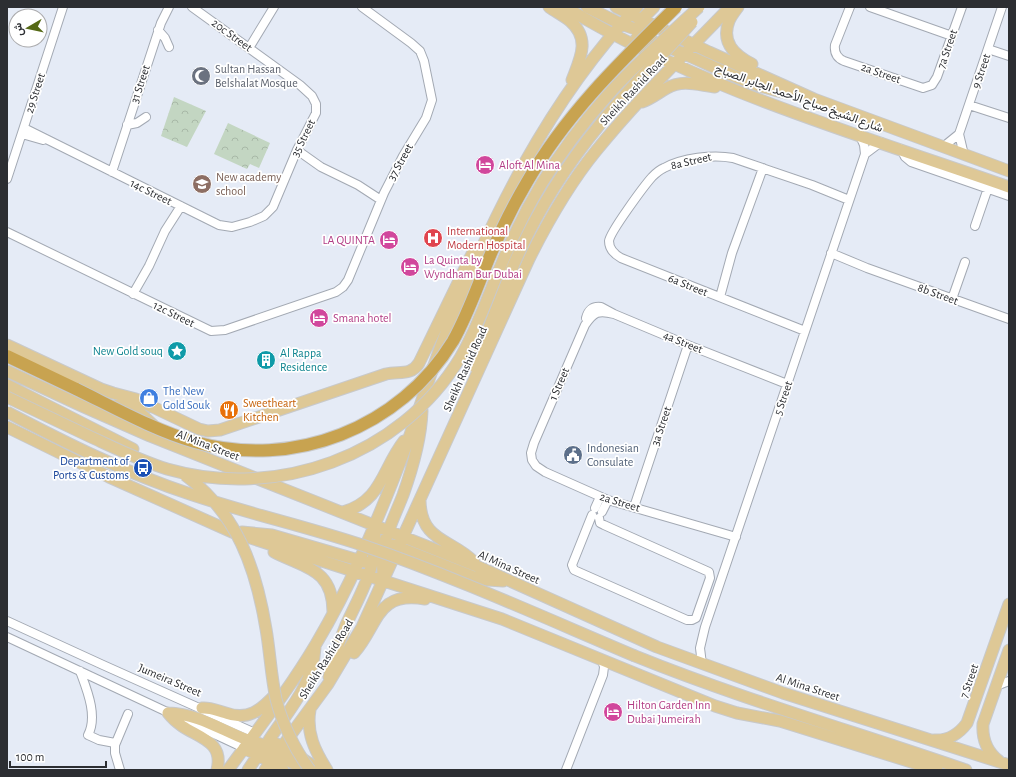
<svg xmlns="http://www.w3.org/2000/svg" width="1016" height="777" font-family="'Alegreya Sans',Vazirmatn,sans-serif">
<defs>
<pattern id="park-crowns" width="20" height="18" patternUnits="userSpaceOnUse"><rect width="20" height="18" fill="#c3d6c2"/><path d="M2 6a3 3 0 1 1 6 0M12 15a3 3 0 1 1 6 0" fill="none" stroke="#a8b8a7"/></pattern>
</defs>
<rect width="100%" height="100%" fill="#e5ebf6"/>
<path fill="url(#park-crowns)" d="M174 97 206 111 187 147 161 136Z
M228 123 270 143 259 168 250 164 247 169 214 154Z"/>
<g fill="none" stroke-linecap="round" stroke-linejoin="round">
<defs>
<path id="minor" d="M850 7 835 45C834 53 837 58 844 61L923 88 932 85 937 77 962 7
M870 7 952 36
M158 30 165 38 169 47
M249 48 274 7
M988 49 1009 56
M969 105 1009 118
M127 125 137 123 146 117
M24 128 219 225 232 227 250 222 264 216 273 207 297 150 316 113V104L312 96 300 85 192 7
M22 134 43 140
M959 134 964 155
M943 147 959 134 1002 7
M901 149 905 157 911 162 1009 196
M297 150 321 167 358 185 381 200
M865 154 881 142
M112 172 161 23 169 7
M7 179 63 7
M975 226 988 188
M7 232 211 331 225 330 336 292 343 287 348 280 384 193 403 156 426 118 432 100 424 61 420 51 411 43 362 7
M831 253 867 268 1009 319
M133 294 149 266 165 231 181 206
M720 297 732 253 763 168
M952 299 965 262
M614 314C598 310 594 312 585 325L534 443 531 453 532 460 536 466 545 472 608 500 736 537
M586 318C588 310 593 306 601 307L614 314 688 345 787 384
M805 331 621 258C614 254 609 249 609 241 610 232 644 186 652 177 655 174 659 170 664 168 682 158 713 154 733 158L812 185 849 200
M634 507 688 345
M595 508 600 497
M602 512 608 500
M592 515 572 565 574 570 687 620H692L696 618 710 578 709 572 604 525 600 523 599 518
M7 621 103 665 255 733
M7 637 244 748
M702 664 700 648 705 627 865 154 864 145 860 136
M80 671C87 690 98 716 88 735L99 740 115 743
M996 686 1009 681
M120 770 115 753V745L128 714
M566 770 603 675 604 667 602 659"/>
<path id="major" d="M549 7C556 12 564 16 570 21 591 39 580 59 572 80
M565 7C702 90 858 134 1009 187
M587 7 621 24 649 34
M616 7 709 52 814 99 1009 171
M738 7C735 11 731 16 729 21 721 42 734 55 752 64
M639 25 642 19 654 7
M637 37C689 50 734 83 787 93
M642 102C651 99 658 93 667 88 683 79 698 85 715 87
M7 345 101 389 113 393 136 399 199 429 208 431 220 430 386 374C399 371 411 376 419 363L472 254
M474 366 509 276
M7 371 82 406 150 436 479 567 657 647 783 693 1009 765
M7 385 133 449
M120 398 139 412 153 425
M7 427 109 477 232 532 502 619 715 706 737 713 780 721 937 770
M420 501C421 542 452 539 474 562
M343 512C382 501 382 469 404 441
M242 532 272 535 365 562
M393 545 474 577 488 580 503 581
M274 552C304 568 333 568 333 612
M384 581C378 545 391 526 403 495 413 467 421 440 422 411
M354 653C379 625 375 591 425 599
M635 656C744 700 856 732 966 770
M329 677C333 659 339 642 346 625 361 592 380 563 374 526
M202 708C211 707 217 711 226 713 248 721 261 710 275 695
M310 710C306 733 315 751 327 770
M168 713C209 714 236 743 273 746
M168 713C172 718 176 722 182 726 200 738 224 742 217 770
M934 740C947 741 959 734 967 723L1009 604
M275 743 297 755 319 770
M244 748 271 762 283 770
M271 751 305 770
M999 761C986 751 982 739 983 724L1009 650
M271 762 267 749 269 740C288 711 313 685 315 648
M228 770C258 729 290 688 316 644 332 617 347 588 360 559 374 527 388 494 400 462 416 421 428 379 444 338 490 219 549 100 637 7
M248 770 258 755 260 748
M265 770 328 684 362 627 529 259C548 221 569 184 596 151 637 100 685 54 730 7"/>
<path id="highway" d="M7 356 76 389"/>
</defs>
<use href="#minor" stroke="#a3a9b3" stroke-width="10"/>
<use href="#major" stroke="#c8c9ca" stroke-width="13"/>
<use href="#highway" stroke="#c8c9ca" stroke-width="14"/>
<use href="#minor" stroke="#fff" stroke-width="8"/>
<use href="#major" stroke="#dec896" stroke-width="11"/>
<use href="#highway" stroke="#c8a350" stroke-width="12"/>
<defs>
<path id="major-bridge" d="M509 276C531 221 562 170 601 123 629 88 662 56 692 22
M7 397C36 411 64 424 93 438 117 449 141 461 167 469 276 500 400 457 460 358 478 328 488 295 502 263 513 236 527 208 542 183 561 152 583 123 607 96 635 64 668 36 699 7
M7 412C66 443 126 473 190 494 246 513 305 526 362 545 455 577 545 618 635 656
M185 475C237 513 256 568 266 629 270 652 271 676 276 699 282 723 295 750 310 770"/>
<path id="highway-bridge" d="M76 389C115 408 154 430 195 442 293 470 400 428 453 341 466 318 475 293 485 268 497 238 511 209 527 182 566 114 621 61 676 7"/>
</defs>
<use href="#major-bridge" stroke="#c8c9ca" stroke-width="13" stroke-linecap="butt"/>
<use href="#highway-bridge" stroke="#c8c9ca" stroke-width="14" stroke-linecap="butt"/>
<use href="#major-bridge" stroke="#dec896" stroke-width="11"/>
<use href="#highway-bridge" stroke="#c8a350" stroke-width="12"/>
</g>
<defs>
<symbol id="mosque-disc" viewBox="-11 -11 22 22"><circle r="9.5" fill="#6b7280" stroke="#fff"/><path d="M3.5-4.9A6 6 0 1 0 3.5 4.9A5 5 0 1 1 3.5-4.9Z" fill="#fff"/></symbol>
<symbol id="hotel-disc" viewBox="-11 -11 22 22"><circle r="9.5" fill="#d1479c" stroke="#fff"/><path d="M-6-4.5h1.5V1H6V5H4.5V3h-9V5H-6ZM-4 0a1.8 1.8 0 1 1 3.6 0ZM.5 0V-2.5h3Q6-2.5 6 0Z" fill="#fff"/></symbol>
<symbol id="school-disc" viewBox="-11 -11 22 22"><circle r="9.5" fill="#8d6e63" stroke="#fff"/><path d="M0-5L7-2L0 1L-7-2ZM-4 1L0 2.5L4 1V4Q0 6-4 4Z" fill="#fff"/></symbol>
<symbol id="hospital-disc" viewBox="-11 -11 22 22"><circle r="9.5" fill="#e0444e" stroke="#fff"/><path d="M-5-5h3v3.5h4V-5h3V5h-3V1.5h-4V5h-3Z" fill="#fff"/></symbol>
<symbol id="sight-disc" viewBox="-11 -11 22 22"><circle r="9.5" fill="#0f9aa8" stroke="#fff"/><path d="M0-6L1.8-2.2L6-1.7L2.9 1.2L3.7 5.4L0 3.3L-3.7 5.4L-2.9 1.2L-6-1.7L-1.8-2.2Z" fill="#fff"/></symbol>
<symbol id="building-disc" viewBox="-11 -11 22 22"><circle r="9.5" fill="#0f9aa8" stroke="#fff"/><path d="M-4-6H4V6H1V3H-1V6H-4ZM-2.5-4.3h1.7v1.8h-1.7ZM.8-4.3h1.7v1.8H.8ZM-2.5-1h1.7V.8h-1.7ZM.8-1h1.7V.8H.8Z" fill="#fff"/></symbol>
<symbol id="shop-disc" viewBox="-11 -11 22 22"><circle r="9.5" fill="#3f7fe0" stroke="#fff"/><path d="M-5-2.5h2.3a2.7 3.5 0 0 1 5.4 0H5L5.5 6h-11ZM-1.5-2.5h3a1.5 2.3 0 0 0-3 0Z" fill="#fff"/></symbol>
<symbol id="restaurant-disc" viewBox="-11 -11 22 22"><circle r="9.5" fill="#e8710a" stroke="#fff"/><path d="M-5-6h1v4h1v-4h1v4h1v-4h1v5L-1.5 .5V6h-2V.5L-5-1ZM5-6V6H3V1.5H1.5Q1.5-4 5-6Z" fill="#fff"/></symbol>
<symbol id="civic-disc" viewBox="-11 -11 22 22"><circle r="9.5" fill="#5c6f8a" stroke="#fff"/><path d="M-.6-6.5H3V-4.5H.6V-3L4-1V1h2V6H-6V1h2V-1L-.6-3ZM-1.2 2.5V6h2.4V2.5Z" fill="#fff"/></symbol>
<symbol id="bus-disc" viewBox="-11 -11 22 22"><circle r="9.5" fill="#1a4fb4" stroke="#fff"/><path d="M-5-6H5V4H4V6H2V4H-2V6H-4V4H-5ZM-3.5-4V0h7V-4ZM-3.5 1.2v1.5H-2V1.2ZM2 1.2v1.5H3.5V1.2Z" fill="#fff"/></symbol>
</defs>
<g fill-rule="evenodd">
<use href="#mosque-disc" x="190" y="65" width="22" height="22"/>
<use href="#hotel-disc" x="474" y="154" width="22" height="22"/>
<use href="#school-disc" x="191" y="173" width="22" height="22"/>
<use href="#hospital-disc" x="422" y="227" width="22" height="22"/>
<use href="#hotel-disc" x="378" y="229" width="22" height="22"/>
<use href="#hotel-disc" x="399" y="256" width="22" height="22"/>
<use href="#hotel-disc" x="308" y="307" width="22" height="22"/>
<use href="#sight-disc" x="166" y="340" width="22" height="22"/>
<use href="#building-disc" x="255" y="349" width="22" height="22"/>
<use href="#shop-disc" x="138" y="387" width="22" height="22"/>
<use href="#restaurant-disc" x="218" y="399" width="22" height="22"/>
<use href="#civic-disc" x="562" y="444" width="22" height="22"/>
<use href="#bus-disc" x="132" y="457" width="22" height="22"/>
<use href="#hotel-disc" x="602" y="701" width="22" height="22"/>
</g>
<g text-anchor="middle" stroke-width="3.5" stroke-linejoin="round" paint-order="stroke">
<g font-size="12" fill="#2c2e32" stroke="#fff">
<text transform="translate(232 35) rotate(36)" y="4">20c Street</text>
<text transform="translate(947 49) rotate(-71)" y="4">7a Street</text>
<text transform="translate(981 71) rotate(-71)" y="4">9 Street</text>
<text transform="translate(881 73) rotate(19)" y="4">2a Street</text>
<text transform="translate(140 84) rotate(-72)" y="4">31 Street</text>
<text transform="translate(633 90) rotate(-47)" y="4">Sheikh Rashid Road</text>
<text transform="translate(35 93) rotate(-72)" y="4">29 Street</text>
<text transform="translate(799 98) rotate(20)" y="4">شارع الشيخ صباح الأحمد الجابر الصباح</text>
<text transform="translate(303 138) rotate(-64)" y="4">35 Street</text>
<text transform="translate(691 161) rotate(-13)" y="4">8a Street</text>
<text transform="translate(400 162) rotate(-61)" y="4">37 Street</text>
<text transform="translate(151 192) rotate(26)" y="4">14c Street</text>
<text transform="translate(688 285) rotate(22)" y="4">6a Street</text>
<text transform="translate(938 294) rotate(20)" y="4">8b Street</text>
<text transform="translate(174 314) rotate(26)" y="4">12c Street</text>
<text transform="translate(683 342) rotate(22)" y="4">4a Street</text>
<text transform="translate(465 369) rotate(-66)" y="4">Sheikh Rashid Road</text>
<text transform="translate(559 384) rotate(-67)" y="4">1 Street</text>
<text transform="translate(783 398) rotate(-71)" y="4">5 Street</text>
<text transform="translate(661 426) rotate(-71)" y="4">3a Street</text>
<text transform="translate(208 445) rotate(21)" y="4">Al Mina Street</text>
<text transform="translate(620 502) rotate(17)" y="4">2a Street</text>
<text transform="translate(509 567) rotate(24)" y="4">Al Mina Street</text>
<text transform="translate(326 659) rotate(-58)" y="4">Sheikh Rashid Road</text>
<text transform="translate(170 680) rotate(23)" y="4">Jumeira Street</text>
<text transform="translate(969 681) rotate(-71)" y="4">7 Street</text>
<text transform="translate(808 687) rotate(18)" y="4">Al Mina Street</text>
</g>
<g font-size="12" fill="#5b616d" stroke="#fff" text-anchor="start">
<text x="215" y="73">Sultan Hassan<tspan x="215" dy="14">Belshalat Mosque</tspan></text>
</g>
<g font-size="12" fill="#b23c85" stroke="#fff" text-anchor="start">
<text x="499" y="169">Aloft Al Mina</text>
<text x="375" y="244" text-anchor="end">LA QUINTA</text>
<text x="424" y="264">La Quinta by<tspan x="424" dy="14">Wyndham Bur Dubai</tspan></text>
<text x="333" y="322">Smana hotel</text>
<text x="627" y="709">Hilton Garden Inn<tspan x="627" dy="14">Dubai Jumeirah</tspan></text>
</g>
<g font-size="12" fill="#785e54" stroke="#fff" text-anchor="start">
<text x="216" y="181">New academy<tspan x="216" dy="14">school</tspan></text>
</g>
<g font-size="12" fill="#be3a42" stroke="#fff" text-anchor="start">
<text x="447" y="235">International<tspan x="447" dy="14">Modern Hospital</tspan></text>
</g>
<g font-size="12" fill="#0d838f" stroke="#fff" text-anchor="end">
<text x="163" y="355">New Gold souq</text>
<text x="280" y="357" text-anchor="start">Al Rappa<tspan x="280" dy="14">Residence</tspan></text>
</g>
<g font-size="12" fill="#366cbe" stroke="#fff" text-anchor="start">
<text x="163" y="395">The New<tspan x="163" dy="14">Gold Souk</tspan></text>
</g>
<g font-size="12" fill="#c56008" stroke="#fff" text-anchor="start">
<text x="243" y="407">Sweetheart<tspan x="243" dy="14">Kitchen</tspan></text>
</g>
<g font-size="12" fill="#4e5e75" stroke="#fff" text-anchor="start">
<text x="587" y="452">Indonesian<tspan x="587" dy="14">Consulate</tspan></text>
</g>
<g font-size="12" fill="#164399" stroke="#fff" text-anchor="end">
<text x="129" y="465">Department of<tspan x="129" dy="14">Ports &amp; Customs</tspan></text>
</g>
</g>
<rect width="1016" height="777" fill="none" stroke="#2c2e32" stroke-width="16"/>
<g transform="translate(28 28) rotate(261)"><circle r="19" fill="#ffffff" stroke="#ababad"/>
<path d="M0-3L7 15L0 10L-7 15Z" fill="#556915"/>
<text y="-6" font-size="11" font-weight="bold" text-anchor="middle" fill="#2c2e32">ش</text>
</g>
<path d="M10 761v6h96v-6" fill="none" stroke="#2c2e32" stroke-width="2"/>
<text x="16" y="761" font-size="12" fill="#2c2e32" stroke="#ffffff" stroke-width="3" paint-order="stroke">100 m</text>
</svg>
